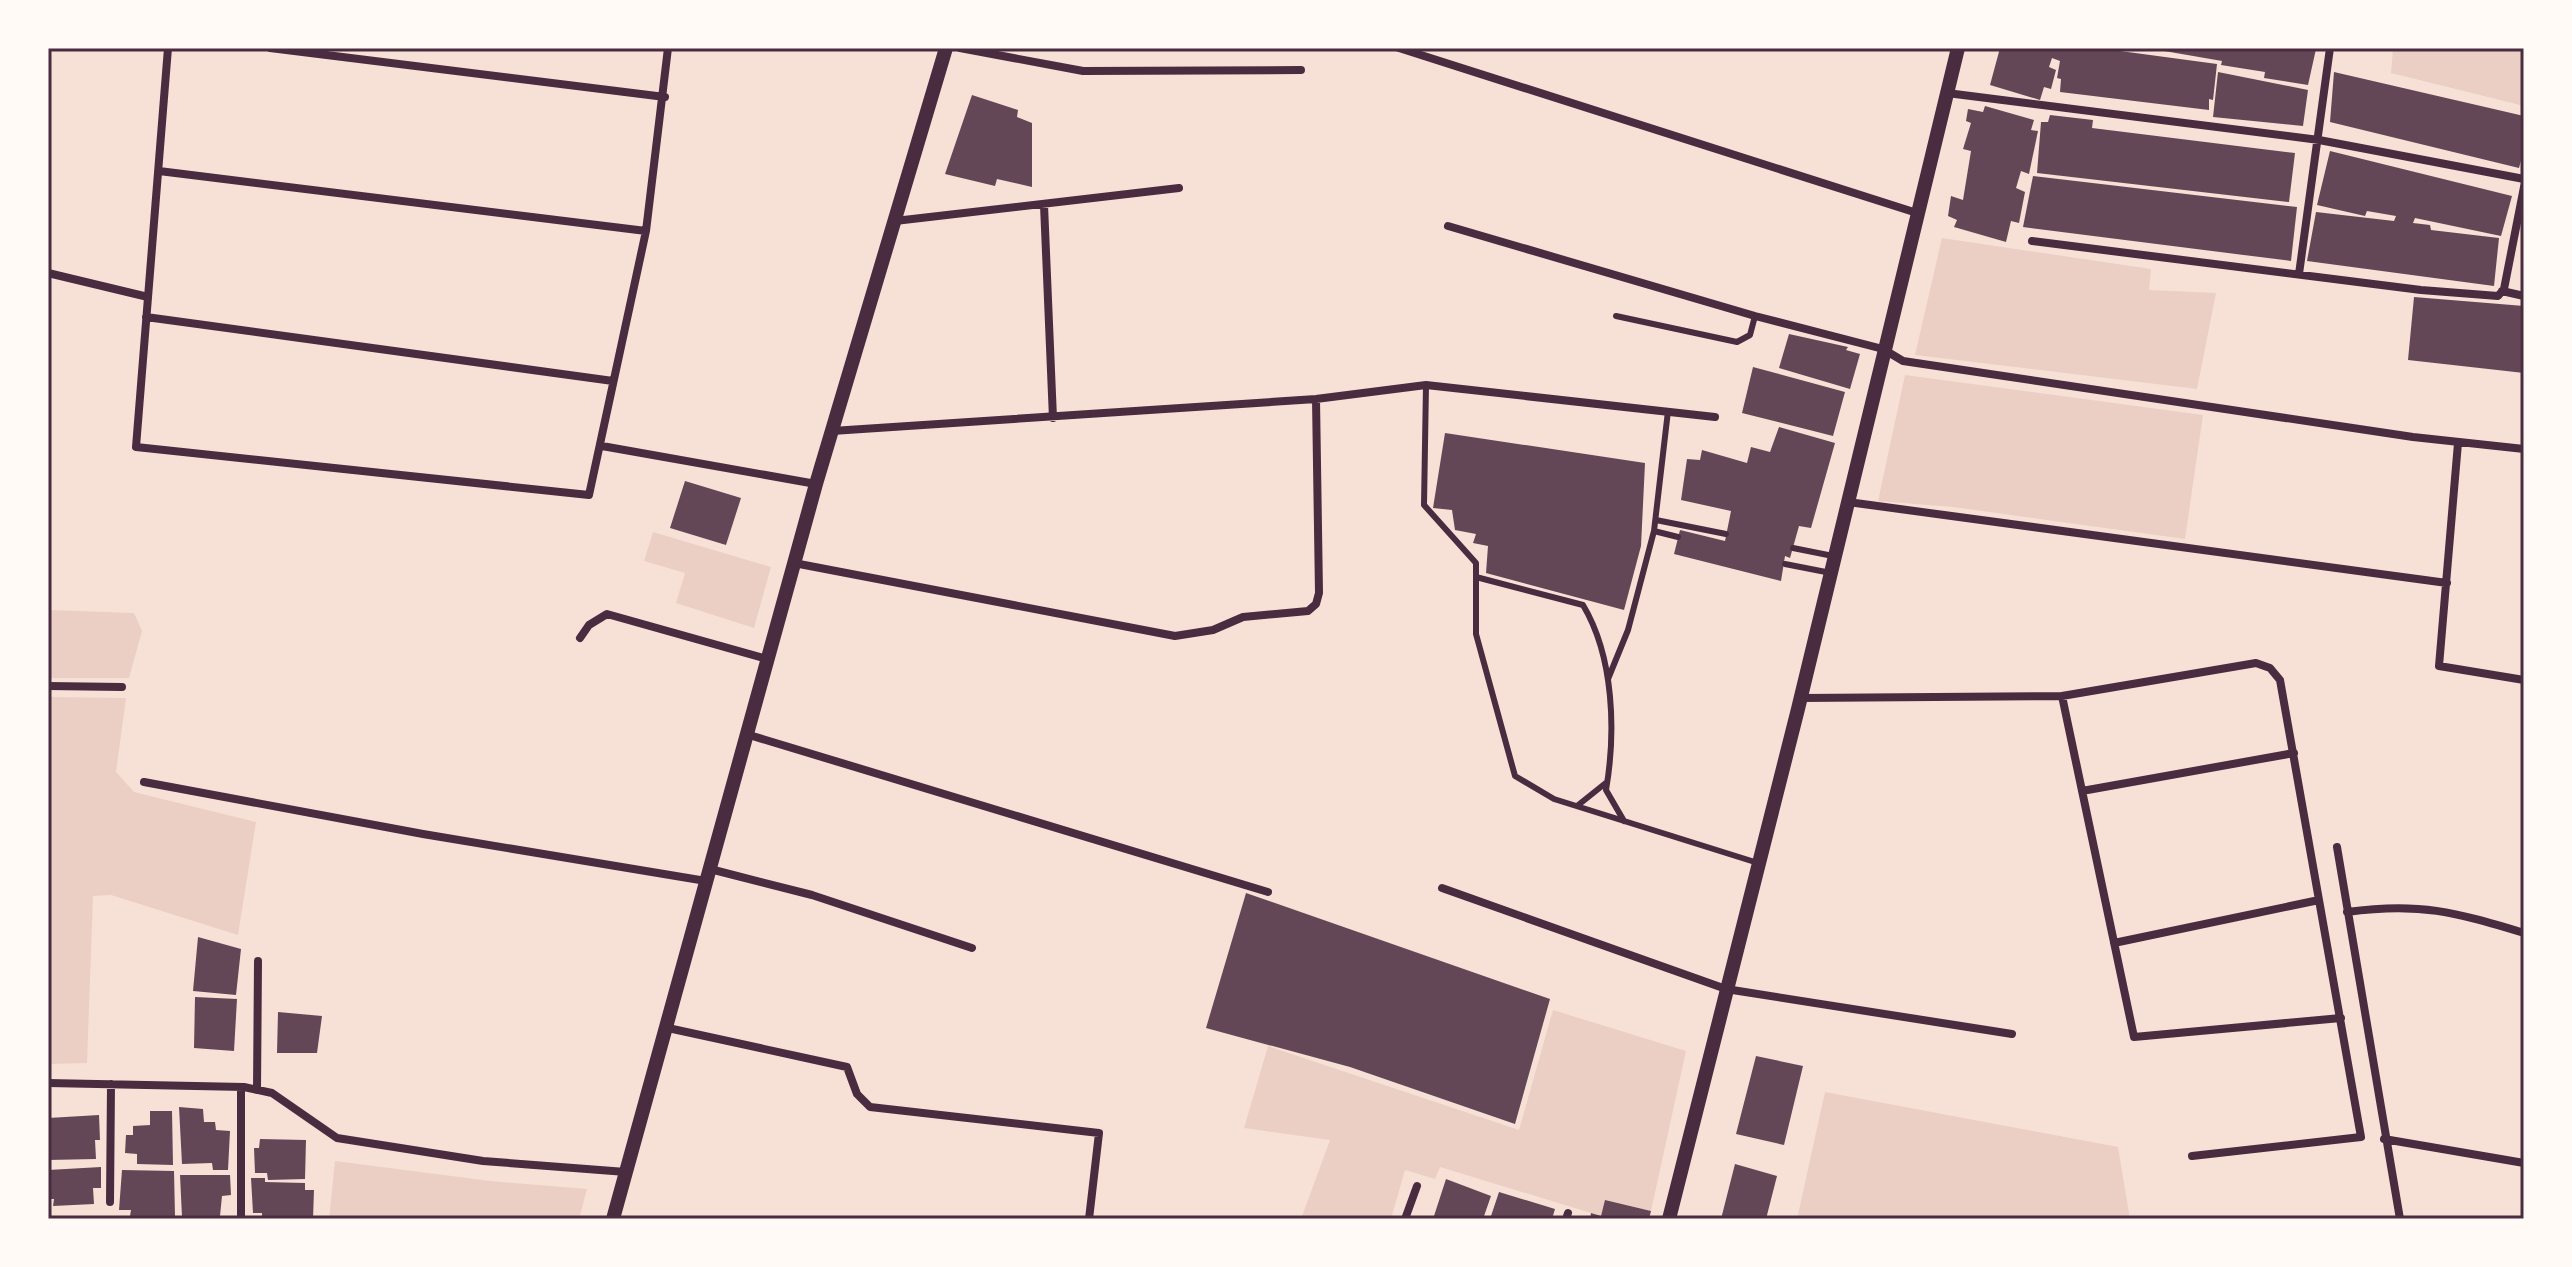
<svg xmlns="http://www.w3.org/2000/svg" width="2572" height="1267" font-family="'Libre Baskerville',serif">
<rect width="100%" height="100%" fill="#f7e1d7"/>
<path fill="#ebcfc5" d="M2393 48H2524V106L2391 73Z
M1942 238 2151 269 2149 290 2216 293 2197 389 1915 355Z
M1905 375 2203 415 2185 539 1953 507 1878 501Z
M653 532 771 567 754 628 676 603 685 573 644 561Z
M48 610 134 613 142 631 129 678H48Z
M48 697 126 698 116 772 134 792 256 822 238 935 111 895 93 896 87 1063 48 1064Z
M1553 1010 1686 1051 1651 1211 1606 1200 1601 1216 1440 1167 1435 1179 1405 1170 1391 1219H1301L1330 1140 1244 1128 1268 1046 1519 1130Z
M1825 1092 2118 1147 2130 1219H1797Z
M335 1161 490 1181 587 1189 579 1219H329Z"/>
<path fill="#644757" d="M2000 48H2098L2217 64 2213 100 2209 99V110L2060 92 2061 79 2057 78 2060 61 2052 58 2049 67 2056 70 2051 89 2044 87 2040 100 1990 85Z
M2147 48H2308L2316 49 2308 85 2264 78 2265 72 2221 65 2222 61Z
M2218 72 2308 90 2303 126 2213 117Z
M2334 72 2524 116V149L2519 168 2330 122Z
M972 95 1018 110 1017 117 1032 123V187L997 179 995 186 945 174Z
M1985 106 2034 120 2031 130 2038 131 2029 174 2021 171 2016 188 2025 192 2019 223 2011 221 2006 242 1954 227 1957 220 1948 216 1951 196 1963 200 1971 151 1963 149 1971 123 1966 121 1968 109 1983 112Z
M2050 115 2093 120 2092 128 2295 153 2289 202 2037 173 2041 122H2048Z
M2330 151 2512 196 2501 236 2415 218 2413 223 2430 225 2431 230 2499 238 2494 286 2307 261 2316 212 2394 221 2396 216 2367 211 2365 216 2317 205Z
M2033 176 2297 207 2291 261 2023 227Z
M2414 297 2524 306V373L2408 360Z
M1789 334 1848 347 1846 350 1860 354 1850 389 1779 368Z
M1753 367 1845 392 1833 436 1742 413Z
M1779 427 1835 443 1811 528 1799 526 1790 558 1785 556 1781 581 1674 554 1680 530 1725 541 1731 511 1681 500 1687 459 1700 460 1702 450 1747 463 1751 447 1770 452Z
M1445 433 1645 463 1641 546 1624 610 1486 573 1488 546 1473 543 1476 534 1455 530 1452 510 1433 508Z
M685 481 741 498 726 545 670 528Z
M1246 893 1550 999 1515 1124 1350 1067 1206 1028Z
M198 937 241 949 236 995 193 991Z
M195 997 237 999 234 1051 194 1048Z
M278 1012 322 1016 317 1053H277Z
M1756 1056 1803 1066 1784 1145 1736 1134Z
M179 1107 203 1109 204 1122H215L216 1130 230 1131 228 1170H213L212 1163 182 1164Z
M150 1111H172L173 1165 137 1164V1154L125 1153 126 1135H133V1126L150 1125Z
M99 1115 100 1140H95L96 1159 48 1160V1118Z
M260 1139 306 1140 305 1179 268 1180 267 1173H255L254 1148H259Z
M1735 1164 1777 1176 1766 1219H1721Z
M101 1167V1188H93L94 1204 53 1206 54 1199H48V1170Z
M122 1170 174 1171 175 1216H130L131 1210H119Z
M180 1175H230L231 1195 222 1196 220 1216 182 1217Z
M251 1178H265V1182L305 1183V1190H314L313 1219H262V1213H253Z
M1446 1179 1491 1196 1483 1219H1433Z
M1499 1192 1555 1209 1552 1219H1490Z
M1605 1200 1651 1211 1649 1219H1590L1591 1213 1601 1216Z"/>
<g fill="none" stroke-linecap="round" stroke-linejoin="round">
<path stroke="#4a2c40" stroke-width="6" d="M1616 316 1737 342 1750 335 1755 316
M1426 385 1424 505 1476 563V634L1515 776 1554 799 1758 863
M1656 520 1726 534
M1654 531 1678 537
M1793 548 1833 556
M1785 564 1831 573
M1476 577 1583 605C1614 657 1616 732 1606 790L1624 821
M1608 679 1628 630 1654 531 1668 411
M1577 806 1607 782"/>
<path stroke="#4a2c40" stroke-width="8" d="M168 48 136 447 589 495 646 231 668 48
M270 48 665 97
M960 48 1083 71 1301 70
M1399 48 1917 213
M1947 93 2319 140 2524 179
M159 171 646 231
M1044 205 1053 418
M895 221 1179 188
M1448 226 1755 316 1883 349 1903 361 2413 437 2524 449
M2032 241 2421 290 2498 296 2504 289 2524 187
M48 273 148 297
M2299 274 2330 48
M2502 291 2524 296
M146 317 613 381
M832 431 1316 399 1426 385 1715 417
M2458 443 2439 666 2524 680
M602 446 816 484
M1848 502 2447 583
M794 563 1175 636 1213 630 1243 617 1308 611 1316 604 1319 593 1316 399
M580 638 589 625 607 614 767 659
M48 686 122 687
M2062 696 2134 1037 2341 1018
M1801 698 2062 696 2256 663 2270 668 2280 680 2361 1137 2192 1156
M746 734 1268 892
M144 782 423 834 706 881
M2082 791 2294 753
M2337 847 2400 1219
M710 869 812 895 972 948
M1442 888 1726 989 2012 1034
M2347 912C2420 902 2454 912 2524 933
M2114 943 2319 900
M668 1028 847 1067 857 1094 870 1107 1099 1133 1089 1219
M48 1083 244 1087 272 1093 337 1138 483 1161 626 1172
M241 1087V1216
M257 1090 258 961
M2384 1139 2524 1163
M110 1202 111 1084
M1405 1219 1417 1186
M1566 1219 1568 1213"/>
<path stroke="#4a2c40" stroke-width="14" d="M613 1219 816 484 946 48
M1669 1219 1798 709 1958 48"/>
</g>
<rect width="2572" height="1267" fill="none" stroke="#fffaf5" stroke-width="100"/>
<rect x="50" y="50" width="2472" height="1167" fill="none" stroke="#4a2c40" stroke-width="3"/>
</svg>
